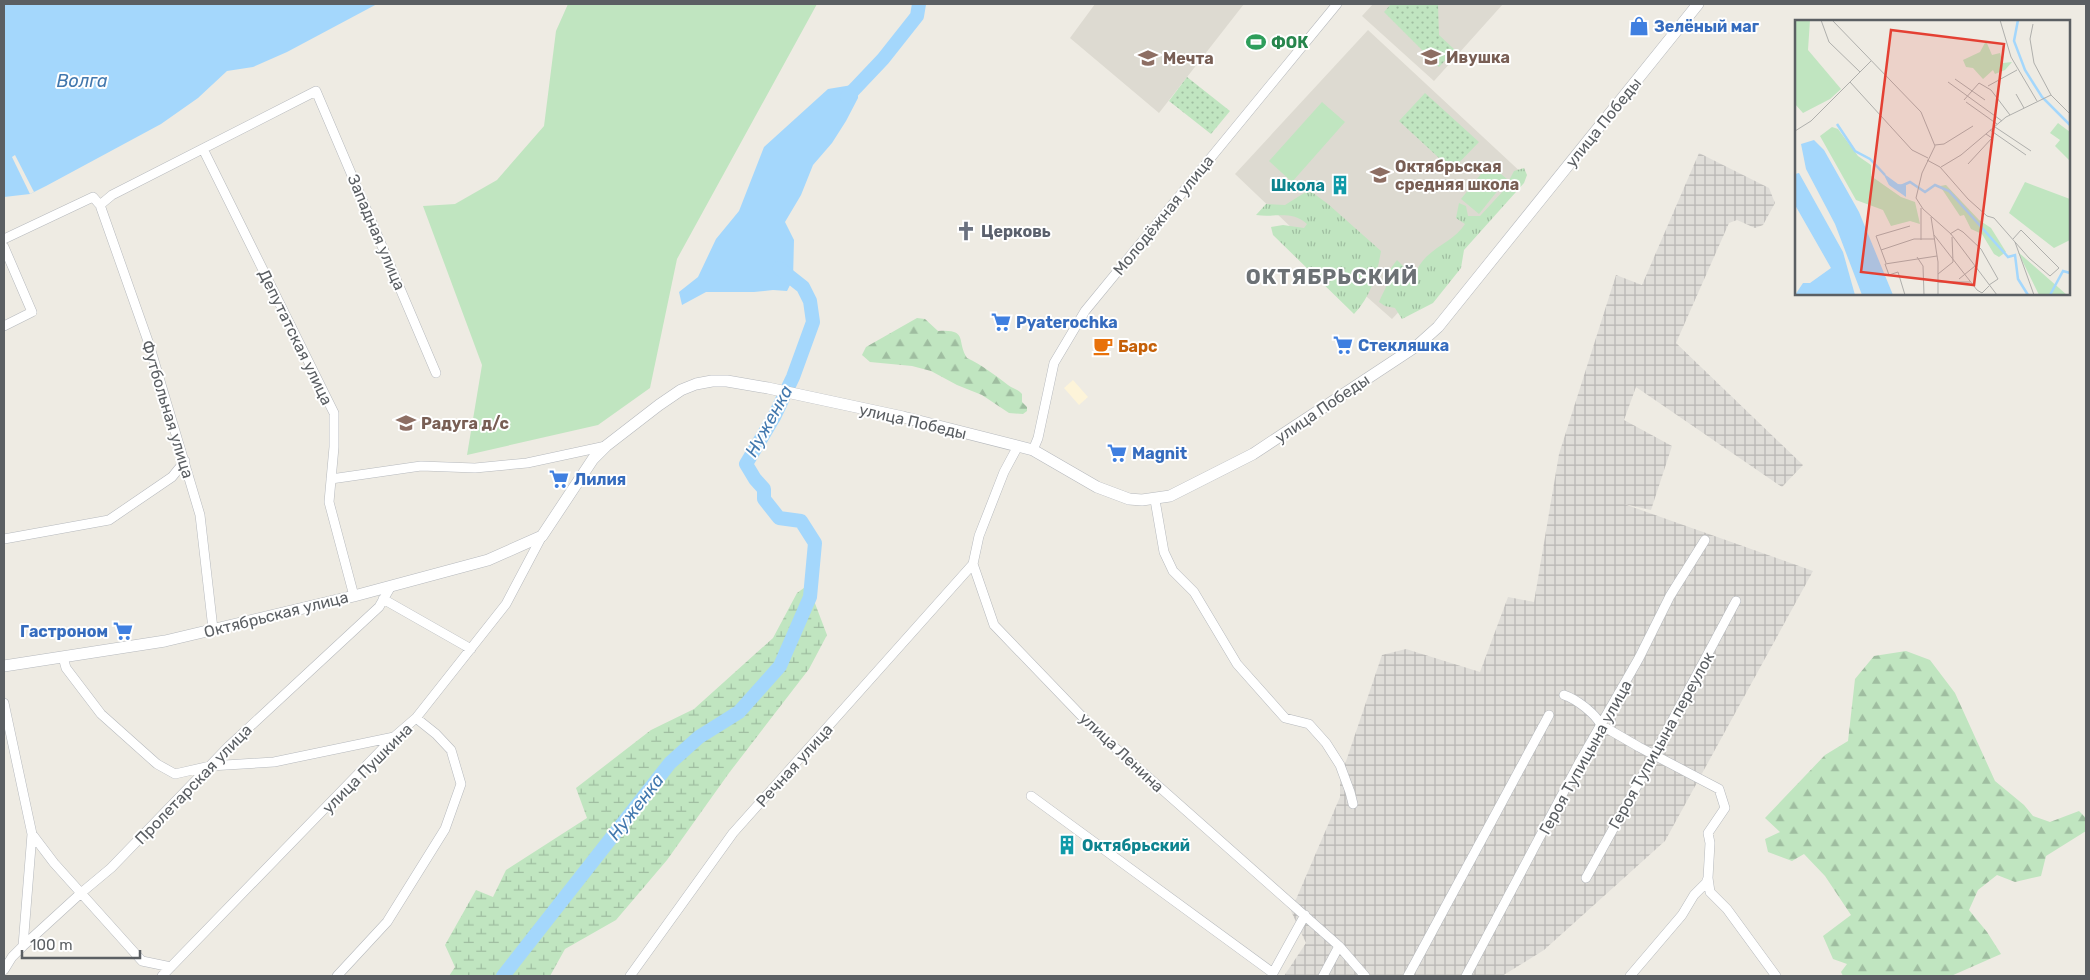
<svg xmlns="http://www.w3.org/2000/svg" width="2090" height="980" font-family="Rubik,sans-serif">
<defs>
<pattern id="industrial-grid" width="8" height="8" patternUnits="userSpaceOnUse" patternTransform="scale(1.25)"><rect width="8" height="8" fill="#dfddd8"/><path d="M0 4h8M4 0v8" fill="none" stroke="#b8b6b3"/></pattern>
<pattern id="grass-tufts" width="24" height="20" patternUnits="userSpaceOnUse" patternTransform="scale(1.25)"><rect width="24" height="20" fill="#c0e5c0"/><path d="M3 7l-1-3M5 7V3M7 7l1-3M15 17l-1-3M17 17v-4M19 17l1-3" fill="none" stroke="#9fbda0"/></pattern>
<pattern id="forest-firs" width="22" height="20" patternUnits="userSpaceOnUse" patternTransform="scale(1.25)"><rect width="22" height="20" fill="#c0e5c0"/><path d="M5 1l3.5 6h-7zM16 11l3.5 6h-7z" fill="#9fbda0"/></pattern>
<pattern id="wetland-marsh" width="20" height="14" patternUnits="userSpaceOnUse" patternTransform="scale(1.25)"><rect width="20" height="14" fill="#c0e5c0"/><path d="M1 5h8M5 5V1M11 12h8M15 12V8" fill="none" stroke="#9fbda0"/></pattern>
<pattern id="park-dots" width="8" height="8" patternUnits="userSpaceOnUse" patternTransform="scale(1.25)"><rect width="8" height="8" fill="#c0e5c0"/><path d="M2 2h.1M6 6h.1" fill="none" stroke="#9fbda0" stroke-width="1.8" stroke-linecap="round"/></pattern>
</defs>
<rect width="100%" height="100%" fill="#eeebe3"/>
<path fill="#fdf4d9" d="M1073 380 1088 397 1079 405 1064 388Z"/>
<path fill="url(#industrial-grid)" d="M1699 153 1769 188 1775 203 1763 225 1755 228 1737 220 1729 223 1676 343 1803 465 1782 487 1636 387 1624 420 1672 446 1651 510 1624 504 1813 571 1665 841 1544 950 1502 976H1284L1306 943 1291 911 1340 797V779L1382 655 1406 649 1480 672 1508 597 1534 602 1559 454 1616 275 1642 285Z"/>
<path fill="#dddad1" d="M1095 4H1244L1159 113 1070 38Z
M1373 4H1503L1434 81 1362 16Z
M1368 30 1525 176 1392 319 1334 268 1235 174Z"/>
<path fill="url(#grass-tufts)" d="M1524 168 1527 175 1524 183 1464 250 1461 268 1433 303 1402 319 1395 308 1385 306 1379 302C1384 290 1391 280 1391 268L1397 260 1405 268 1409 278 1416 280C1417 277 1417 272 1418 268 1428 248 1454 242 1465 224L1456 218 1459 203 1466 206 1468 216H1480L1504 190 1514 171Z
M1309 190 1328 204 1381 251C1377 275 1371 296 1354 314L1273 235 1271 227 1283 225 1304 228 1307 224C1292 210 1274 218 1256 215L1266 204 1285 205Z"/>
<path fill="url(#forest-firs)" d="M917 318 925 319 938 331C969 329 956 341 967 358 982 365 995 375 1008 385 1013 389 1018 389 1022 394V402L1027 407V411L1023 414 1009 413 982 395 957 385 931 371 912 366 870 362 862 355 866 347Z
M1906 651 1930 660 1955 693 1995 781 2024 805 2033 816 2050 822 2079 811 2086 818V831L2046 856 2041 876 2015 882 1997 875 1978 890 1969 910 1987 932 2001 954 1951 976H1843L1841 972 1847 964 1833 959 1823 936 1851 915 1825 876 1804 854 1792 861 1768 852 1765 839 1780 832 1765 818 1825 755 1848 741 1855 679 1874 656Z"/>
<path fill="url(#wetland-marsh)" d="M808 585 827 635 809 669 729 773 667 860 616 920 565 949 550 976H449L455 967 445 945 476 890 493 897 506 870 587 818 576 788 651 730 694 709 773 638 797 593Z"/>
<path fill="url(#park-dots)" d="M1391 4H1438L1439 35 1455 50 1439 67 1384 12Z
M1187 77 1230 111 1211 134 1169 101Z
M1425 93 1479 142 1452 170 1399 121Z"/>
<path fill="#c0e5c0" d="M568 4H817L677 259 650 388 598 425 467 455 482 365 423 206 455 204 497 180 544 126 556 31Z
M1322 102 1345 122 1292 182 1269 161Z
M1489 164 1507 179 1479 214 1461 199Z"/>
<path fill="#a4d7fc" d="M4 4H377L287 52 253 67 227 71 198 98 161 124 46 186 30 194 4 197Z
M858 84V98L846 121 832 143 813 165 801 195 785 222 794 240 793 279 787 291 773 290 754 292H706L682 305 679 292 698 277 716 239 739 211 764 147 828 89Z"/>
<path fill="#eeebe3" d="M15 155 34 192 30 194 12 157Z"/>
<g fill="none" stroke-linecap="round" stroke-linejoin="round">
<path stroke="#a4d7fc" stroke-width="14" d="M847 97 883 59 917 16 919 4
M503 976 670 763 699 737 739 712 780 666 810 597 815 543 801 521 779 518 764 499V489L755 479 746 464 774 417 793 377 813 322 810 301 803 287 779 268"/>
<defs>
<path id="minor" d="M203 149 334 413V447L329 502 354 596
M100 205 112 195 316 91 436 373
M4 239 93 197 100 205 149 344 200 515 213 629
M4 247 32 312 4 326
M1018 446 1004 472 979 536 973 564 994 625 1095 730 1339 946 1365 976
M1033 450 1038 438 1054 363 1085 311 1337 4
M331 479 421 466 475 468 527 463 606 446
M1155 500 1164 552 1173 571 1194 592 1237 664 1285 718 1309 724 1326 743 1340 765 1350 792 1353 804
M4 539 109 520 172 477 185 461
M383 599 471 649
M63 657 66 668 101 714 157 764 175 774 210 766 274 762 394 737
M1564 695C1576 699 1595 713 1601 725L1639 747 1719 789 1725 808 1708 833 1710 843 1708 878 1706 883 1694 895 1682 915 1630 976
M4 703 32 834 23 946
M1031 796 1273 973 1305 915
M32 834 54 863 142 961 171 967
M1586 878 1654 755 1736 601
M1708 878 1710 892 1727 909 1776 976
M4 970 12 957 23 946 81 893 111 868 229 746 379 607 391 586
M162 976 394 737 416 718 506 604 542 536
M337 976 387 922 445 829 461 784 451 750 436 734 416 718
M630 976 733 833 973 564
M1323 976 1339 946
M1408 976 1549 715
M1466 976 1579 763 1639 658 1670 596 1705 540"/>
<path id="tertiary" d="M4 666 165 641 354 596 488 560 542 536 593 459 606 446 659 405 681 390 696 384 712 381H727L768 388 903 417 1033 450 1097 487 1129 499 1142 500 1170 496 1253 454 1418 345 1438 327 1698 4"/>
</defs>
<use href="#minor" stroke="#b6b9bd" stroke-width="10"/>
<use href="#tertiary" stroke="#b6b9bd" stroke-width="12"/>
<use href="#minor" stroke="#fff" stroke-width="9"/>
<use href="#tertiary" stroke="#fff" stroke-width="11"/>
</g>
<defs>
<symbol id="shop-bare" viewBox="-9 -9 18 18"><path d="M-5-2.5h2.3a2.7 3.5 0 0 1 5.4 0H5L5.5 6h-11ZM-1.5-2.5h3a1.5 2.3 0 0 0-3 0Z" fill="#3f7fe0" stroke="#fff" stroke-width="2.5" paint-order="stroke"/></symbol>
<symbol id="stadium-bare" viewBox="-9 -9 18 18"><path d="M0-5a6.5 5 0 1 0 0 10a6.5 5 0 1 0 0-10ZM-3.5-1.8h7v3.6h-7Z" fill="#2e9e5b" stroke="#fff" stroke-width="2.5" paint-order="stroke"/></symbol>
<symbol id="school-bare" viewBox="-9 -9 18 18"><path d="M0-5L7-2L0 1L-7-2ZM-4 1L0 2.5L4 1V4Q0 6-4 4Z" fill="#8d6e63" stroke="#fff" stroke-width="2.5" paint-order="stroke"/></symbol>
<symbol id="building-bare" viewBox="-9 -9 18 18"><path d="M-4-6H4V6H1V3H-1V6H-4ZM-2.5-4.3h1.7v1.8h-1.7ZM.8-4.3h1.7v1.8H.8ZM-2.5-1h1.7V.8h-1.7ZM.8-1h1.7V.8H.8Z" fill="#0f9aa8" stroke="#fff" stroke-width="2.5" paint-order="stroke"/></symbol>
<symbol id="church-bare" viewBox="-9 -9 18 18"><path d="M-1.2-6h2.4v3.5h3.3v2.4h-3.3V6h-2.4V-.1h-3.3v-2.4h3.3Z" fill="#6b7280" stroke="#fff" stroke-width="2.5" paint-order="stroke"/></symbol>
<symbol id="supermarket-bare" viewBox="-9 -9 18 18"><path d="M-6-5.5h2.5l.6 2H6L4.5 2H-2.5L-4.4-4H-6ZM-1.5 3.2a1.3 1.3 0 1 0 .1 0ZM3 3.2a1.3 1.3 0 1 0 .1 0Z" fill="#3f7fe0" stroke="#fff" stroke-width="2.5" paint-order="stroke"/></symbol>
<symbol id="cafe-bare" viewBox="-9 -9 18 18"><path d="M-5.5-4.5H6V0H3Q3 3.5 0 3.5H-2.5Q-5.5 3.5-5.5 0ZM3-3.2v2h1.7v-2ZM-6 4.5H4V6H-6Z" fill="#e8710a" stroke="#fff" stroke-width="2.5" paint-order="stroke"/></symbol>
</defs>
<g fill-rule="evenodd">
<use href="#shop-bare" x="1625" y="12" width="28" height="28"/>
<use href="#stadium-bare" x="1242" y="28" width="28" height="28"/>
<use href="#school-bare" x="1417" y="43" width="28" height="28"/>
<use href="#school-bare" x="1134" y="44" width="28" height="28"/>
<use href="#school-bare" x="1366" y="161" width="28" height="28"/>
<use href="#building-bare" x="1326" y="171" width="28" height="28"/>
<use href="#church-bare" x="952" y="217" width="28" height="28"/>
<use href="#supermarket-bare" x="987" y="308" width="28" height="28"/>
<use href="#supermarket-bare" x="1329" y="331" width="28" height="28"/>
<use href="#cafe-bare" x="1089" y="332" width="28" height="28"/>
<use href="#school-bare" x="392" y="409" width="28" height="28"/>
<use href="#supermarket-bare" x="1103" y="439" width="28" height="28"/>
<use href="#supermarket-bare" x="545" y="465" width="28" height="28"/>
<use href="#supermarket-bare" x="109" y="617" width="28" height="28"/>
<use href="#building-bare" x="1053" y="831" width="28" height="28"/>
</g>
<g text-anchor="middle" stroke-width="4" stroke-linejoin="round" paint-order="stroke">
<g font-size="16" font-weight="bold" fill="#366cbe" stroke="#fff" text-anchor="start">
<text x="1654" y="32">Зелёный маг</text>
<text x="1016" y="328">Pyaterochka</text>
<text x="1358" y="351">Стекляшка</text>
<text x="1132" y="459">Magnit</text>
<text x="574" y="485">Лилия</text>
<text x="108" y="637" text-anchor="end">Гастроном</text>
</g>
<g font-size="16" font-weight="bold" fill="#27864d" stroke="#fff" text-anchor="start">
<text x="1271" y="48">ФОК</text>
</g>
<g font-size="16" font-weight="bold" fill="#785e54" stroke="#fff" text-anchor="start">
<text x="1446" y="63">Ивушка</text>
<text x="1163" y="64">Мечта</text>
<text x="1395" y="172">Октябрьская<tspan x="1395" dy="18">средняя школа</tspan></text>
<text x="421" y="429">Радуга д/с</text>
</g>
<g font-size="16" fill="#5b5f63" stroke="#fff">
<text transform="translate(1603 122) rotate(-51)" y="6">улица Победы</text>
<text transform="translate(1163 215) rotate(-51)" y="6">Молодёжная улица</text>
<text transform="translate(377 232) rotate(67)" y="6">Западная улица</text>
<text transform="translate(296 337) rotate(64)" y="6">Депутатская улица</text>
<text transform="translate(1322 408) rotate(-34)" y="6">улица Победы</text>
<text transform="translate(168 409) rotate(73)" y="6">Футбольная улица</text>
<text transform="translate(913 421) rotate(13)" y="6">улица Победы</text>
<text transform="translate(276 614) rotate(-14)" y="6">Октябрьская улица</text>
<text transform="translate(1661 740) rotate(-61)" y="6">Героя Тупицына переулок</text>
<text transform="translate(1122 752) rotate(43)" y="6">улица Ленина</text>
<text transform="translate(1585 757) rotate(-61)" y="6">Героя Тупицына улица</text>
<text transform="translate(794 765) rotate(-48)" y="6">Речная улица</text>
<text transform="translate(367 768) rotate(-45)" y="6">улица Пушкина</text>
<text transform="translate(193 784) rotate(-46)" y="6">Пролетарская улица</text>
</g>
<g font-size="16" font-weight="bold" fill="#0d838f" stroke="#fff" text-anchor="end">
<text x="1325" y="191">Школа</text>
<text x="1082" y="851" text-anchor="start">Октябрьский</text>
</g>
<g font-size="16" font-weight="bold" fill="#5b616d" stroke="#fff" text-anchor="start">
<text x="981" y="237">Церковь</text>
</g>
<g font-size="16" font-weight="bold" fill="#c56008" stroke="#fff" text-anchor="start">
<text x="1118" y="352">Барс</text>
</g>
<g font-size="18" font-style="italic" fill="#4278ae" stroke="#fff">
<text x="82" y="87">Волга</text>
<text transform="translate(769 421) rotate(-61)" y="6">Нуженка</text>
<text transform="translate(636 807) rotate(-52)" y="6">Нуженка</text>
</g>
<g font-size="21" font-weight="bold" letter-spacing="1" fill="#6c7175" stroke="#fff">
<text x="1332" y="284">ОКТЯБРЬСКИЙ</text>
</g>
</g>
<g transform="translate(1795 20)">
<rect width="275" height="275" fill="#eeebe3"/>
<path d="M0 0H15L13 30 46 69 35 79 8 93 0 84ZM191 21 197 35 205 33 208 43 217 42 210 50 200 54 198 50 188 59 178 48 171 47 168 40 185 32Z" fill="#c0e5c0"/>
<path d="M151 165 184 200 196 208 211 232 204 237 199 234 187 214 176 209 169 195 165 196 145 166Z" fill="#c0e5c0"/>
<path d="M263 103 275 112V141L260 126 265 120 255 113Z" fill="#c0e5c0"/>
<path d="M37 107 43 109 63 136 76 145V156L106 177 120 182 125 204 115 201 96 206 88 190 61 180 25 116ZM230 162 275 179V220L259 228 214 193ZM223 232 272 275H244Z" fill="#c0e5c0"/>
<path d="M19 120 29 130 64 192 98 275H67L40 204 11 149 6 124ZM4 153 48 232 60 275H0L8 263H15L36 248 0 185V154ZM88 153 103 164 111 165V177L94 165Z" fill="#a4d7fc"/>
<path fill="none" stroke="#a4d7fc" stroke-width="2.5" d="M223 0 219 21 230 50 247 77 275 105M42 104 60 131 75 139 90 155M106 166 115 162 130 172 140 165 154 171 213 237 220 235 223 259 233 275M255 275 268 251 275 253"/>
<path fill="none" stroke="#afafac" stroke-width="1" d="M26 0 34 22 65 52M37 0 126 92 140 126 127 153 121 178 128 189 156 214 202 275M205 0 216 37 242 81M238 4 235 19 239 43 256 75 275 94M160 59 190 80M55 62 117 130 133 138M153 62 207 101M193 66 222 50M221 74 229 88M169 80 184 63 196 70 215 95M171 82 202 104M200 107 236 131M195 110 231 135M0 111 16 101 76 41M140 125 149 124 178 106M132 140 145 147 173 179 192 196 199 198 234 238 255 256 264 248 226 210 218 219M173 144 197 118 191 114M146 147 166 135 211 97 256 75M136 197 143 242V275M155 214 163 209 168 212 186 229 203 259 194 265M139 215 182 270 187 273 194 266M126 220V188M220 222 239 275M86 230 119 219H140M122 237 128 246 129 275M91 243 81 216 115 206M143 254 158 242 157 217M164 259 180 246M143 262H175M110 275 103 252 94 255 90 244 142 236"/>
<path fill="#e44033" fill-opacity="0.15" stroke="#e44033" stroke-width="2.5" d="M96 10 209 24 179 265 66 252Z"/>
<rect width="275" height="275" fill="none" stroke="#5b5f63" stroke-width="2.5"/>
</g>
<rect width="2090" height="980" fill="none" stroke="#5b5f63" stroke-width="10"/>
<path d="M22 950v8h118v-8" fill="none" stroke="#5b5f63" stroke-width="2.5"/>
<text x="30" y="950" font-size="15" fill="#5b5f63" stroke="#ffffff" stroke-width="4" paint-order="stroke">100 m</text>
</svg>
